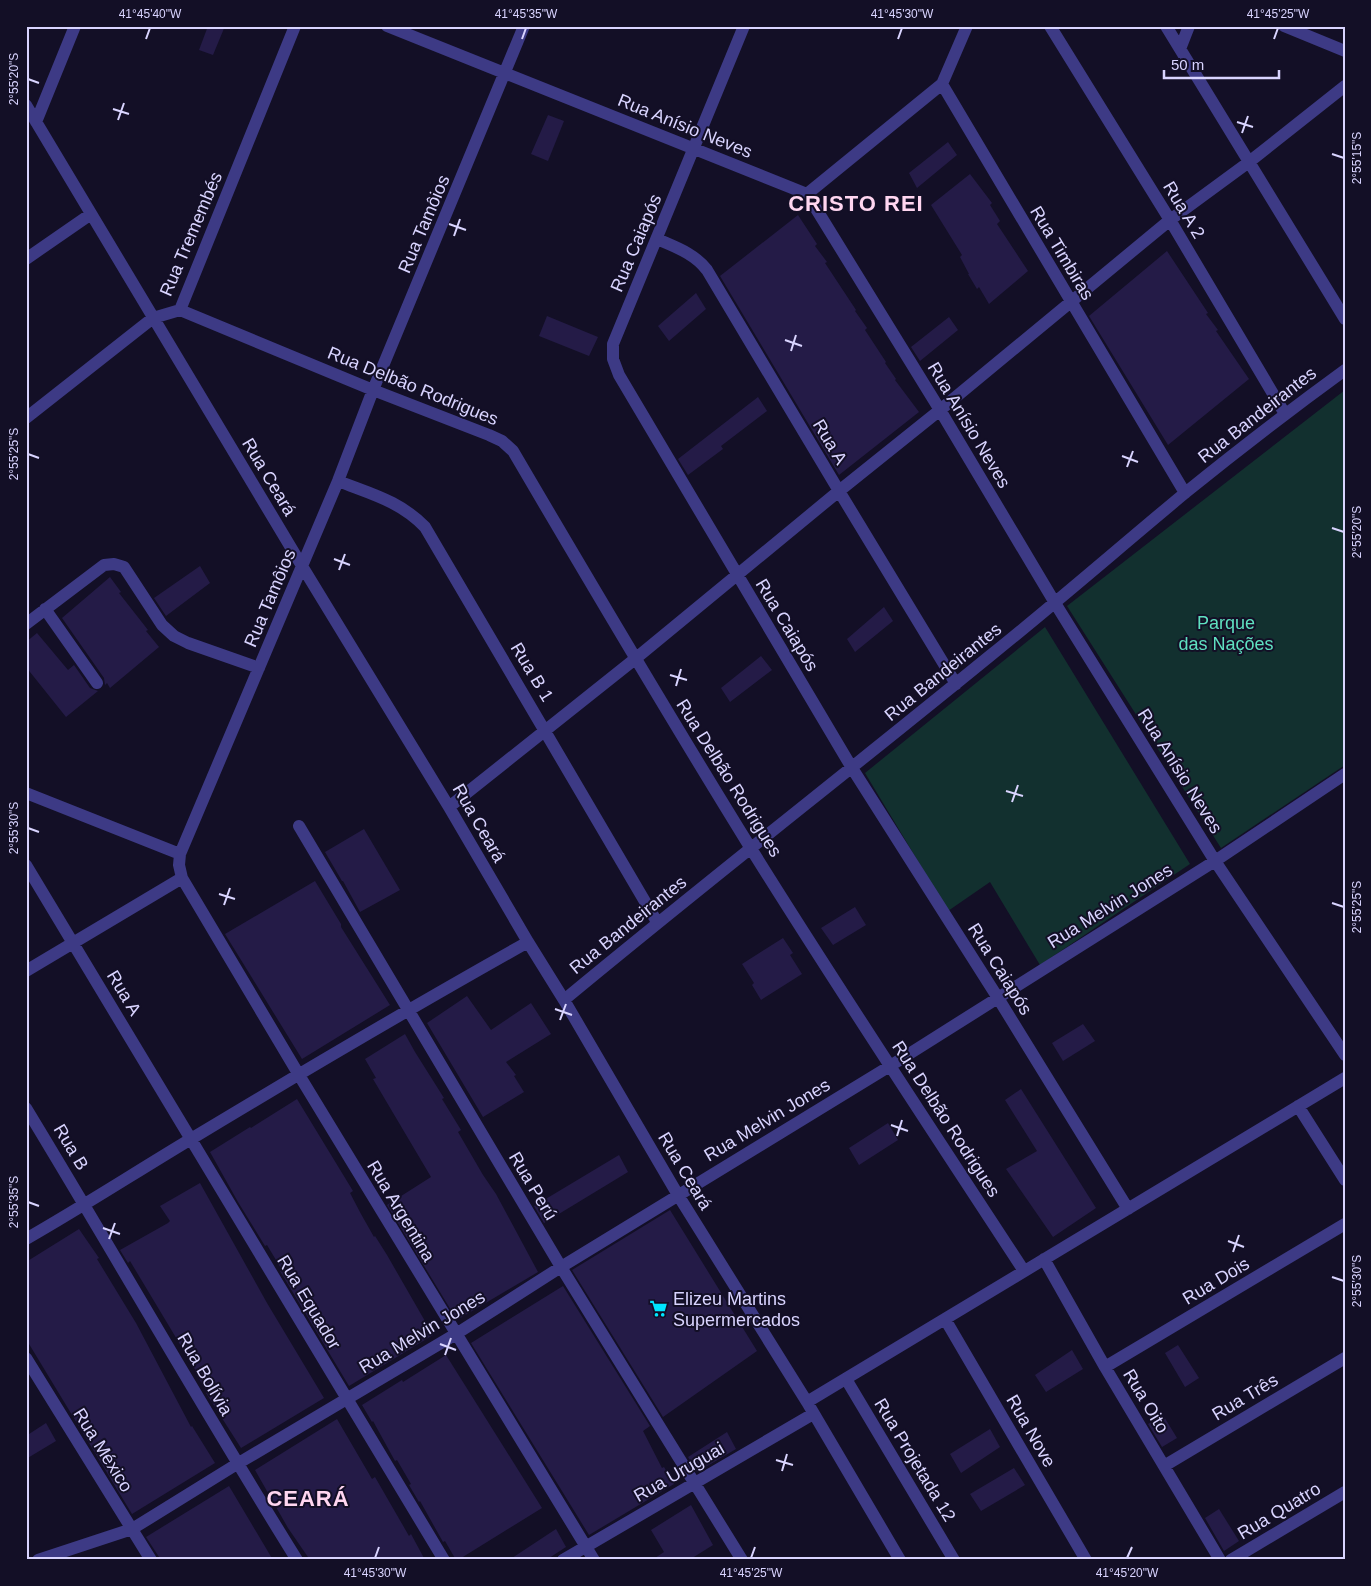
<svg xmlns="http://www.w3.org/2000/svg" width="1371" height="1586" font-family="Arial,sans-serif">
<rect width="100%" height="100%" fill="#130f26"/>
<path fill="#12302f" d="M1345 390V765L1221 848 1067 606Z
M1045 627 1190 864 1040 965 990 882 948 911 865 773Z"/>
<path fill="#241b47" d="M208 26H225L213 55 199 50Z
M548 115 564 121 548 161 531 154Z
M948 142 957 155 917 188 909 173Z
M970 174 992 203 990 205 1000 221 997 224 1028 271 989 304 979 287 977 289 968 274H969L960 257 962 255 931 205Z
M798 215 817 244 815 246 827 262 825 263 856 310 855 311 867 328 865 330 886 362 885 363 896 379 895 380 919 412 839 475 720 276Z
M1167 251 1208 313 1206 314 1218 330 1216 331 1249 379 1168 445 1089 316Z
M696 293 706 309 669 341 658 326Z
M547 316 598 337 589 356 539 336Z
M949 317 958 330 920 361 911 347Z
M758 397 767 411 721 446 723 449 688 475 678 459Z
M200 566 210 583 166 616 154 598Z
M110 577 121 592 119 593 148 630 146 631 159 647 110 688 107 683 105 685 104 678 62 618Z
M884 607 893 621 855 652 847 639Z
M37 633 68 670 74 665 90 688 98 691 66 717 26 667V642Z
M761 656 772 670 730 702 721 688Z
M364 829 400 890 360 912 343 881H342L325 852Z
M315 881 341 924V927L390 1005 302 1059 225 934Z
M855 907 866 925 833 945 821 928Z
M783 938 793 953 790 955 802 974 761 1000 752 985 754 983 742 964Z
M467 996 491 1030 531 1003 551 1034 506 1062 516 1075 514 1076 524 1092 483 1117 427 1023Z
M1083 1024 1095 1041 1063 1061 1052 1043Z
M405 1034 415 1052 444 1098 442 1099 461 1130 458 1132 483 1175 496 1194 538 1272 457 1320 387 1205 431 1177 373 1079 376 1078 365 1059Z
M1021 1089 1096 1208 1053 1237 1006 1169 1037 1151 1005 1100Z
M297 1099 353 1191 350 1193 361 1214 374 1237 375 1236 387 1255 433 1335 349 1386 280 1271 282 1270 267 1245 265 1246 238 1202 210 1152 250 1127 251 1128Z
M888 1123 898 1140 859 1165 849 1148Z
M619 1155 628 1172 544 1223 534 1206Z
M200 1183 267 1303 324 1398 241 1448 206 1393 207 1392 195 1372 196 1371 130 1261 128 1263 120 1250 168 1223 170 1221 160 1206Z
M670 1210 757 1351 663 1417 572 1270Z
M79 1229 99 1258 97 1259 136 1323 191 1427 192 1426 215 1463 132 1514 26 1339V1262Z
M563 1286 650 1426 643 1431 662 1468 664 1467 674 1484 589 1535 471 1343Z
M1178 1345 1199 1378 1185 1387 1165 1353Z
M1072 1350 1083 1369 1046 1392 1035 1375Z
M446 1355 542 1508 458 1560H456L445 1541 443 1542 420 1501 419 1502 409 1485 411 1484 397 1460 395 1461 373 1421 372 1422 362 1405 402 1380 403 1382Z
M1163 1415 1177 1438 1162 1447 1148 1424Z
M337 1419 372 1479 375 1477 409 1536 411 1534 425 1560H310L288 1528 255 1470Z
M46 1423 56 1441 26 1459V1436Z
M990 1429 1000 1447 961 1473 950 1454Z
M727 1432 736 1449 697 1472 688 1457Z
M1014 1468 1025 1485 981 1511 970 1494Z
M229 1486 273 1560H161L146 1537Z
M691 1505 713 1545 689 1560H652L664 1552 651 1530Z
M1219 1509 1239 1541 1224 1551 1205 1518Z
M556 1529 566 1547 546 1560H509Z"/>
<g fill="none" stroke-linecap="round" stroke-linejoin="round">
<path stroke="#3d3a85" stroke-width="12" d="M387 26 807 194 940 410 1055 603 1215 861 1345 1055
M744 26 613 344V359L619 375 852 768 998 998 1128 1209
M967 26 942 84 1185 493
M1050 26 1170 220 1285 414
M1166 26 1345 319
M1284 26 1345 51
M1180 49 1189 26
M26 105 302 566 449 807 528 942 564 1000 678 1195 807 1402 900 1560
M36 122 75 26
M807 194 942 84
M657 239C675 247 694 253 707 270L839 491 956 684
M26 259 91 214
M180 310 373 390 489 435 502 441 513 451C591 584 669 716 750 847 839 990 932 1130 1024 1271
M26 418 153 318 180 310 295 26
M338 481C371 494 400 501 425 527L657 922
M45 609 97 683
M26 624 104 565 114 564 124 567 162 625 174 636 188 643 259 668
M26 793 180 854
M449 807 635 659 839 491 940 410 1170 220 1249 162 1345 86
M299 826 561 1267 742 1560
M26 865 444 1560
M182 878 299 1075 594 1560
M26 971 182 878 179 865 180 854 338 481 373 390 524 26
M564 1000C705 883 849 771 991 655 1057 602 1120 547 1185 493 1237 451 1290 410 1345 370
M1298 1106 1345 1180
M26 1108C117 1258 204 1411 297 1560
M26 1239C82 1207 136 1172 191 1139 302 1072 414 1006 528 942
M1044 1259 1105 1367 1220 1560
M945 1319 1086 1560
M26 1358 151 1560
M1105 1367 1345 1224
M846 1379 954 1560
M807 1402 1345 1078
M1164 1466 1345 1358
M38 1560 132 1529 237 1464 456 1334 561 1267 890 1066 1215 861 1345 774
M563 1560 813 1414
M1231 1560 1345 1492"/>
</g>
<path fill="none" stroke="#d9d4ff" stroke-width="2" d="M146 39 150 28M522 39 526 28M898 39 902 28M1274 39 1278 28M28 79 39 83M113 109 129 114M118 120 124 103M1237 122 1253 127M1242 133 1248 116M1332 154 1344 158M449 224 466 230M454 236 460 219M785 340 802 346M791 351 796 335M28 454 39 458M1122 456 1138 462M1127 467 1133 451M1332 528 1344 532M334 559 350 565M339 570 345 554M670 675 687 680M676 686 681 669M1006 791 1023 796M1012 802 1018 785M28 828 39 832M219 894 235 899M1332 903 1344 907M224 905 230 888M555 1009 572 1015M560 1020 566 1004M891 1125 908 1131M897 1136 902 1120M28 1202 39 1206M103 1228 120 1234M109 1239 115 1223M1228 1241 1244 1247M1233 1252 1239 1235M1332 1277 1344 1281M440 1344 456 1350M445 1355 451 1338M776 1460 793 1465M782 1471 787 1454M375 1558 379 1547M751 1558 755 1547M1127 1558 1132 1547"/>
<defs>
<symbol id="supermarket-bare" viewBox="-9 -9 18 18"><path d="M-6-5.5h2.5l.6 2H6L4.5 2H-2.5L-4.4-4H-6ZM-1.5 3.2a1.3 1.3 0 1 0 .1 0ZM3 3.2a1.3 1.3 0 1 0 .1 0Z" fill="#00e5ff" stroke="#130f26" stroke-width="2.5" paint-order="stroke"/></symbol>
</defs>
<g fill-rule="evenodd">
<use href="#supermarket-bare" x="646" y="1296" width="25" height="25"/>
</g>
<g text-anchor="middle" stroke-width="4" stroke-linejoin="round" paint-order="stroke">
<g font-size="18" fill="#d9d4ff" stroke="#130f26">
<text transform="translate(685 126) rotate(22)" y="6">Rua Anísio Neves</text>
<text transform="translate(1184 210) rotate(59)" y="6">Rua A 2</text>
<text transform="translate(424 224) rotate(-67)" y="6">Rua Tamôios</text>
<text transform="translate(191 234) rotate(-67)" y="6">Rua Tremembés</text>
<text transform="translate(636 243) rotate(-67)" y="6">Rua Caiapós</text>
<text transform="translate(1062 253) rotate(59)" y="6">Rua Timbiras</text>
<text transform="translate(413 386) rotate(22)" y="6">Rua Delbão Rodrigues</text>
<text transform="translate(1257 415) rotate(-38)" y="6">Rua Bandeirantes</text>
<text transform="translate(969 425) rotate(59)" y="6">Rua Anísio Neves</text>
<text transform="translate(830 442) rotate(59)" y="6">Rua A</text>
<text transform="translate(269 477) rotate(59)" y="6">Rua Ceará</text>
<text transform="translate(270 598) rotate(-67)" y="6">Rua Tamôios</text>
<text transform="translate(787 625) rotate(59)" y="6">Rua Caiapós</text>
<text transform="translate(532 672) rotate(59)" y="6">Rua B 1</text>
<text transform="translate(943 672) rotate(-39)" y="6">Rua Bandeirantes</text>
<text transform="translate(1180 771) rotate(58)" y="6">Rua Anísio Neves</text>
<text transform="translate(729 778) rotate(58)" y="6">Rua Delbão Rodrigues</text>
<text transform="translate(479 823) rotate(60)" y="6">Rua Ceará</text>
<text transform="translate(1110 906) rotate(-32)" y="6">Rua Melvin Jones</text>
<text transform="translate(628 925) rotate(-39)" y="6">Rua Bandeirantes</text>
<text transform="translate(1000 969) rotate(58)" y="6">Rua Caiapós</text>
<text transform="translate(124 993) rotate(59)" y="6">Rua A</text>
<text transform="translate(946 1119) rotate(57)" y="6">Rua Delbão Rodrigues</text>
<text transform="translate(767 1120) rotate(-31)" y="6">Rua Melvin Jones</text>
<text transform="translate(71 1147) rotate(59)" y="6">Rua B</text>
<text transform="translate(685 1171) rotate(59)" y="6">Rua Ceará</text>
<text transform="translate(533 1186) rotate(59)" y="6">Rua Perú</text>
<text transform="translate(401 1211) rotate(59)" y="6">Rua Argentina</text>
<text transform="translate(1216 1281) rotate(-31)" y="6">Rua Dois</text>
<text transform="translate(309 1302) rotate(59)" y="6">Rua Equador</text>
<text transform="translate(422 1332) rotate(-31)" y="6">Rua Melvin Jones</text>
<text transform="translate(205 1374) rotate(60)" y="6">Rua Bolívia</text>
<text transform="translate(1245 1397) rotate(-31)" y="6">Rua Três</text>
<text transform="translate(1146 1401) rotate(59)" y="6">Rua Oito</text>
<text transform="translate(1031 1431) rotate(60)" y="6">Rua Nove</text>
<text transform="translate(103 1450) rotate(58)" y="6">Rua México</text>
<text transform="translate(915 1460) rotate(59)" y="6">Rua Projetada 12</text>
<text transform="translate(679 1472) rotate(-30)" y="6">Rua Uruguai</text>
<text transform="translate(1279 1511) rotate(-31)" y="6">Rua Quatro</text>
</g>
<g font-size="18" fill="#5fe0c0" stroke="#130f26">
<text x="1226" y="629">Parque<tspan x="1226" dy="21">das Nações</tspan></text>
</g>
<g font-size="18" fill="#d9d4ff" stroke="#130f26" text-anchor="start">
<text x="673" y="1305">Elizeu Martins<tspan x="673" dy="21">Supermercados</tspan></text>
</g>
<g font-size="22" font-weight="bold" letter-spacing="1" fill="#ffd6f0" stroke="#130f26">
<text x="856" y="211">CRISTO REI</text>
<text x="308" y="1506">CEARÁ</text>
</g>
</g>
<rect width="1371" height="1586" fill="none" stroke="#130f26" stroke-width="55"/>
<path d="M1164 70v8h115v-8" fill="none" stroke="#d9d4ff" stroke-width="2.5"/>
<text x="1171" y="70" font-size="15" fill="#d9d4ff" stroke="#130f26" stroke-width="4" paint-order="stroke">50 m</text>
<rect x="28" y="28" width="1316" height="1530" fill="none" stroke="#d9d4ff" stroke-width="2"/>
<g font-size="12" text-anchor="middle" fill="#d9d4ff">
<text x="150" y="18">41°45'40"W</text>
<text x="526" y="18">41°45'35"W</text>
<text x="902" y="18">41°45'30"W</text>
<text x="1278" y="18">41°45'25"W</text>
<text transform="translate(14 79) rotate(-90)" y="4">2°55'20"S</text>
<text transform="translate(1357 158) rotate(-90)" y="4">2°55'15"S</text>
<text transform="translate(14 454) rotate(-90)" y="4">2°55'25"S</text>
<text transform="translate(1357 532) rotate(-90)" y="4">2°55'20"S</text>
<text transform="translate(14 828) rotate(-90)" y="4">2°55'30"S</text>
<text transform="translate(1357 907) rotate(-90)" y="4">2°55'25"S</text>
<text transform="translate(14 1202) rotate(-90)" y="4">2°55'35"S</text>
<text transform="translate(1357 1281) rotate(-90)" y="4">2°55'30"S</text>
<text x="375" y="1577">41°45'30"W</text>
<text x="751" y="1577">41°45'25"W</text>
<text x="1127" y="1577">41°45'20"W</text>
</g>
</svg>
